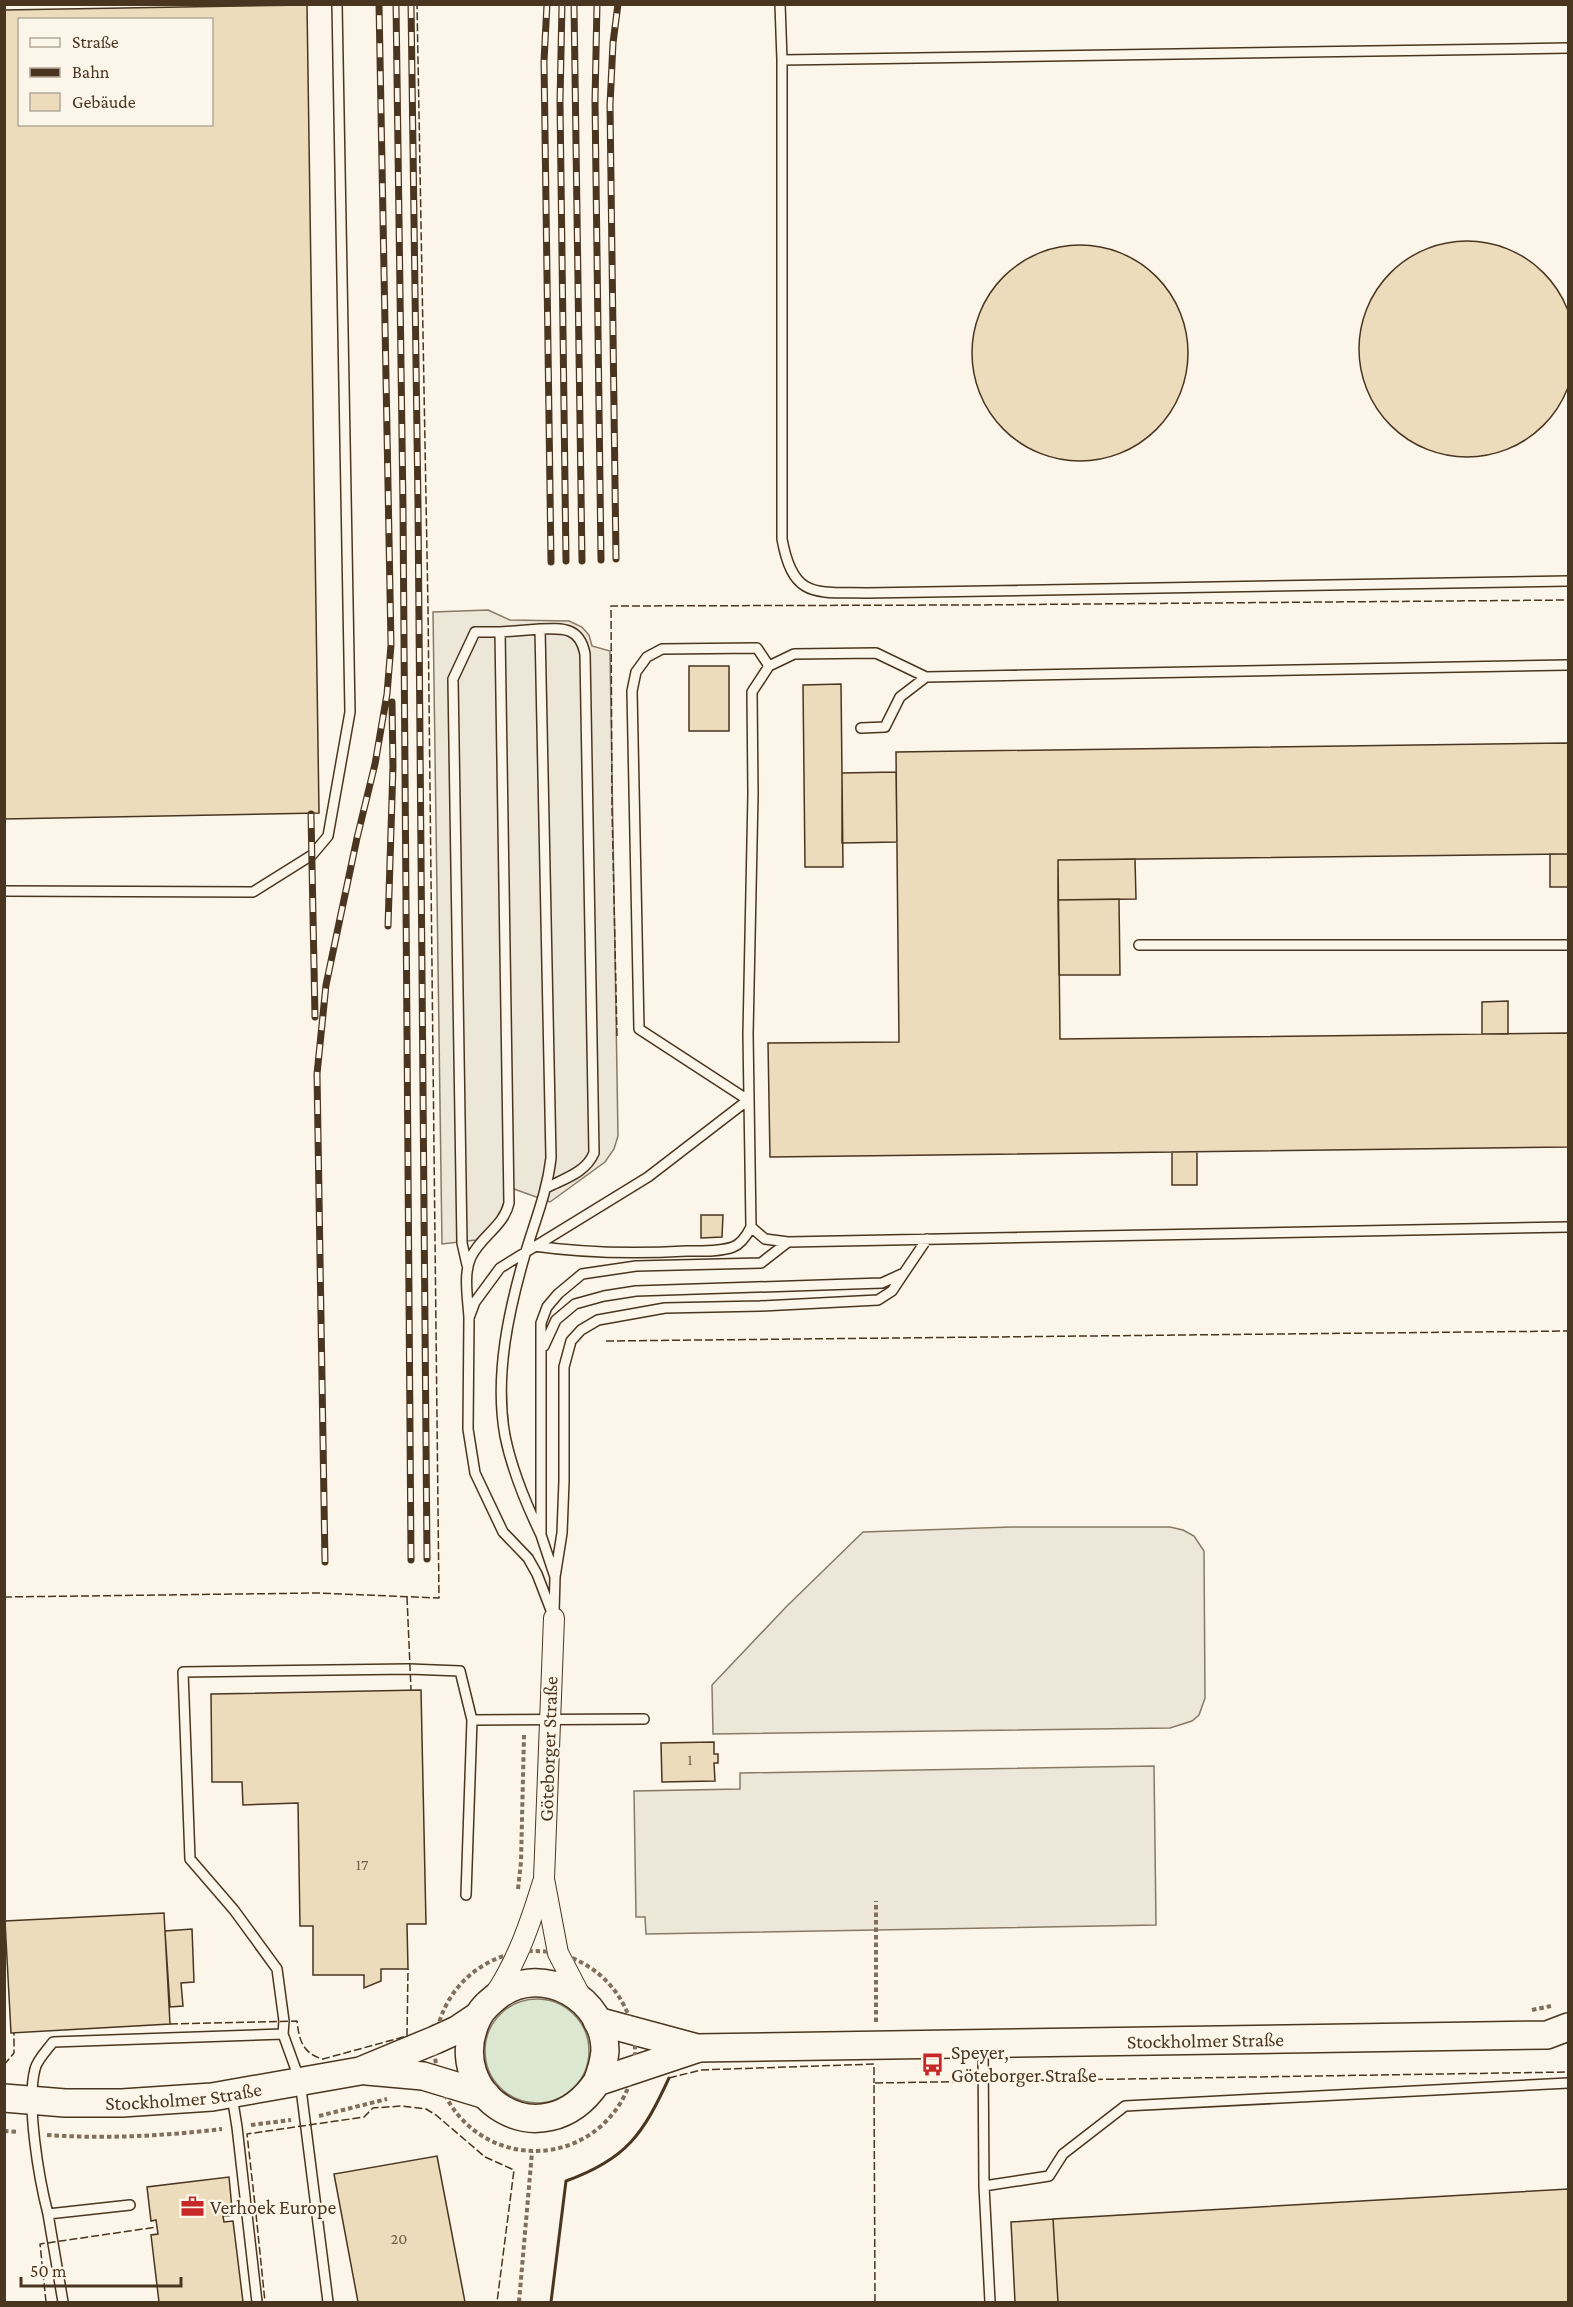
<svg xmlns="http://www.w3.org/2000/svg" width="1573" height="2307" font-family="'Crimson Pro',serif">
<rect width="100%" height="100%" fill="#fbf6e9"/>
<path fill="#dce7d0" stroke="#887966" stroke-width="1.5" d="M485 2051a52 52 0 1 1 104 0a52 52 0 1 1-104 0Z"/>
<path fill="#ede7d9" stroke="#887966" stroke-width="1.5" d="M488 610 510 620 569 621 582 627 589 635 592 646 610 651 618 1136 614 1149 605 1162 550 1202 514 1189 501 1215 476 1240 442 1244 433 612Z
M1011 1527H1170L1183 1530 1194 1536 1204 1551 1205 1698 1199 1715 1192 1721 1170 1728 713 1734 712 1685 786 1607 863 1532Z
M1154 1766 1156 1925 646 1934 645 1917H636L634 1791 740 1789V1773Z"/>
<path fill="#ecdcbc" stroke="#4a3520" stroke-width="1.5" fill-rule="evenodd" d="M307 5 319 813 4 819V10ZM20 20H212V124H20Z
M1359 349a108 108 0 1 1 216 0a108 108 0 1 1-216 0Z
M972 353a108 108 0 1 1 216 0a108 108 0 1 1-216 0Z
M689 666H729V731H689Z
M841 684 843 867H805L803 685Z
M1568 743V854L1058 860 1060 1039 1568 1033V1147L770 1157 768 1043 899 1042 896 752Z
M896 772 897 842 842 843V773Z
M1550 854H1568V887H1550Z
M1135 859 1136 899 1058 900V860Z
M1119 899 1120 975H1059L1058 900Z
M1508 1001V1034H1482V1002Z
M1172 1152H1197V1185H1172Z
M701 1215H723L722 1237 701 1238Z
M421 1690 426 1924H407L408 1969H381V1981L364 1988V1975H313V1926H300L298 1803 243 1805 242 1782H212L211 1694Z
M714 1742V1754H718V1763H714L715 1781 662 1782 661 1743Z
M164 1913 170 2024 11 2033 5 1921Z
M192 1929 194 1982 181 1983 183 2006 170 2007 165 1931Z
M437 2156 465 2302H358L334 2174Z
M229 2177 232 2209 222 2211 224 2222 233 2221 243 2302H159L151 2235 158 2234 156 2220 151 2221 147 2187Z
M1568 2189V2302H1058L1053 2219Z
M1053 2219 1058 2302H1015L1011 2222Z"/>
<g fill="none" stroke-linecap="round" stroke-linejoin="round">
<defs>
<path id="lane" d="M780 4 782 60 1568 48
M782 60V539C793 599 815 592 867 593L1568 581
M540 629C563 628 580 627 585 654L594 1153C586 1172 566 1178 548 1187
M1568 665 926 677 876 653 794 654 769 666 752 692 753 794 748 1034 751 1227 765 1239 788 1242 1568 1227
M861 728 885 727 900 697 926 677
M4 891 253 892 312 855 328 836 350 712 337 4
M1139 945H1568
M534 1246C584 1253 636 1254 687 1251 701 1251 719 1252 733 1247 741 1244 747 1235 751 1227
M467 1265 462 1243 453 679 475 632H500
M469 1318C468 1299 463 1274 471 1257 481 1236 504 1226 509 1203L500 632 540 629 551 1158C547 1192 536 1218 526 1251 509 1309 494 1375 505 1436 512 1470 526 1504 541 1535
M544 1346 556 1320 575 1304 604 1296 636 1291 882 1283 904 1273 927 1239
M555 1577 562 1533 564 1481V1367L571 1341 581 1330 598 1320 665 1308 760 1306 878 1300 892 1291 904 1273
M554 1612 555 1577 541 1535V1323L547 1307 558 1294 582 1274 636 1266 761 1263 788 1242
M554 1618 537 1574 528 1558 503 1532 475 1473 468 1429 469 1318 475 1302 500 1268 648 1177 748 1100 639 1029 632 691 636 672 647 657 662 649 757 648 769 666
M466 1895 472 1720
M283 2034 284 2021 277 1969 234 1910 190 1859 183 1672 409 1669 460 1671 472 1720 644 1719
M983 2047 984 2186 1049 2176 1063 2154 1125 2106 1568 2083
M232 2096 237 2127 257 2302
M984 2186 990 2302
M130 2205 48 2214C39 2179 26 2104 35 2069 37 2060 47 2050 53 2042L283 2034 300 2081 328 2302
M48 2214 63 2302"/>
<path id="street" d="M554 1618 544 1879 558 1953 582 1999
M493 1997C517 1963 531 1921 543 1882"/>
<g id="secondary">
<path id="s1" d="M597 2021 697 2048 1547 2035 1568 2027"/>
<path d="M367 2071 423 2076 486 2095"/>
<path d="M597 2082C601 2072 604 2062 605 2051 605 1998 543 1964 500 1994 491 2001 483 2007 478 2017 439 2096 543 2162 597 2082L696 2049"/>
<path id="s2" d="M4 2098 65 2103H122L212 2097 360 2071 435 2040 457 2030 478 2016"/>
</g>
</defs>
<use href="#lane" stroke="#4a3520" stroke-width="12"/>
<use href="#street" stroke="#4a3520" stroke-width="22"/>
<use href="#secondary" stroke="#4a3520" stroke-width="30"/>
<path stroke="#7f6f5c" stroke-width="4" stroke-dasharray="4.5 3" stroke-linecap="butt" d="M518 1889 521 1862 524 1735
M435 2051a100 100 0 1 1 200 0a100 100 0 1 1-200 0Z
M1532 2010 1551 2006
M876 2022V1901
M319 2116 387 2099
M251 2125 291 2120
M4 2131 19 2132
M47 2135C105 2139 165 2136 222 2129
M519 2302 532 2152"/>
<use href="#lane" stroke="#fbf6e9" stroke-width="9"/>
<use href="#street" stroke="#fbf6e9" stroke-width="20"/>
<use href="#secondary" stroke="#fbf6e9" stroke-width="27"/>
<defs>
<path id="rail" d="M396 4 403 508 411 1560
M411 4 418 506 427 1559
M547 4 544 61 551 562
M562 4 560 102 566 561
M574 4 582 561
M597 4 595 101 601 560
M616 559 610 105 613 43 618 4
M311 814 315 1017
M388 926 393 766 392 702
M325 1562 317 1074 326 985 357 838 375 764 387 694 391 645 379 4"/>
</defs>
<use href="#rail" stroke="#4a3520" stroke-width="7"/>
<use href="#rail" stroke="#fbf6e9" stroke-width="4.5" stroke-dasharray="14" stroke-linecap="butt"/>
<path stroke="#4a3520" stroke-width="1.5" stroke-dasharray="8 3" stroke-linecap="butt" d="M617 1036 612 809 611 606 970 605 1568 600
M606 1341 1568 1331
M4 1597 317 1593 439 1598 428 608 417 4
M407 1597 411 1690
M170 2024 297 2021C299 2040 303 2054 323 2059L407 2036 408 1969
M4 2065 14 2053V2033
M669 2078 701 2070 874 2064V2083
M256 2214 247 2134 364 2117 373 2108 402 2106 426 2109 436 2115 485 2157 514 2170 497 2302
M223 2216 256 2214 265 2302
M46 2302 40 2244 157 2227
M875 2302 874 2083 1568 2072"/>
<path stroke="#4a3520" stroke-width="3" d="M551 2302 566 2181C627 2159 643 2134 669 2078"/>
</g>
<defs>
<symbol id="bus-bare" viewBox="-9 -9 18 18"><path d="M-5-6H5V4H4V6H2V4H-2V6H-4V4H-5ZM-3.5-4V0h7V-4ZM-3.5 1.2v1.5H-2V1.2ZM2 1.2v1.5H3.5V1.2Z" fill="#c62828" stroke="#fbf6e9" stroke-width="2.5" paint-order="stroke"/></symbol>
<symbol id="office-bare" viewBox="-9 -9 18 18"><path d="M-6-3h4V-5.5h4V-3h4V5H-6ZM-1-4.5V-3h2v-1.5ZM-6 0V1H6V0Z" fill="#c62828" stroke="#fbf6e9" stroke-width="2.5" paint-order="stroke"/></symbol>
</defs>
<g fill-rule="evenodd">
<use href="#bus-bare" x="916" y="2048" width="33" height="33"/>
<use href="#office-bare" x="176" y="2190" width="33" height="33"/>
</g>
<g text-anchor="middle" stroke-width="4.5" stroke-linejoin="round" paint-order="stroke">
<g font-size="16" fill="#725f47">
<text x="690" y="1765">1</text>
<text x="362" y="1870">17</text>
<text x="399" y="2244">20</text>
</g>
<g font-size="20" fill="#4a3520" stroke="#fbf6e9">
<text transform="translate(548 1749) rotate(-88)" y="7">Göteborger Straße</text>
<text dy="7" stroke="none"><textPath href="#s1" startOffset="612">Stockholmer Straße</textPath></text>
<text dy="7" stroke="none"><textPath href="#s2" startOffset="180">Stockholmer Straße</textPath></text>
</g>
<g font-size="20" fill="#4a3520" stroke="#fbf6e9" text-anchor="start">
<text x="951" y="2059">Speyer,<tspan x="951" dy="23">Göteborger Straße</tspan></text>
<text x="210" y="2214">Verhoek Europe</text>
</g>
</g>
<rect width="1573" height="2307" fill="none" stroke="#4a3520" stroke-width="12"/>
<rect x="18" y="18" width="195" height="108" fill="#fbf6e9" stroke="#b4a999" stroke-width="1.5"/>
<rect x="30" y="38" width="30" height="9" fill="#fbf6e9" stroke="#b4a999" stroke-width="1.5"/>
<text x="72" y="48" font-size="18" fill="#4a3520">Straße</text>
<rect x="30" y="68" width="30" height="9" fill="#4a3520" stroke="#b4a999" stroke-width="1.5"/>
<text x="72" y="78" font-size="18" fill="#4a3520">Bahn</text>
<rect x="30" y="93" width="30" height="18" fill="#ecdcbc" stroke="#b4a999" stroke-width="1.5"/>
<text x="72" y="108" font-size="18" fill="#4a3520">Gebäude</text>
<path d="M21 2277v9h160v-9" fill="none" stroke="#4a3520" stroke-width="3"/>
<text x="30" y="2277" font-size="18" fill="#4a3520" stroke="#fbf6e9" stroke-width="4.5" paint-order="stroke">50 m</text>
</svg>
